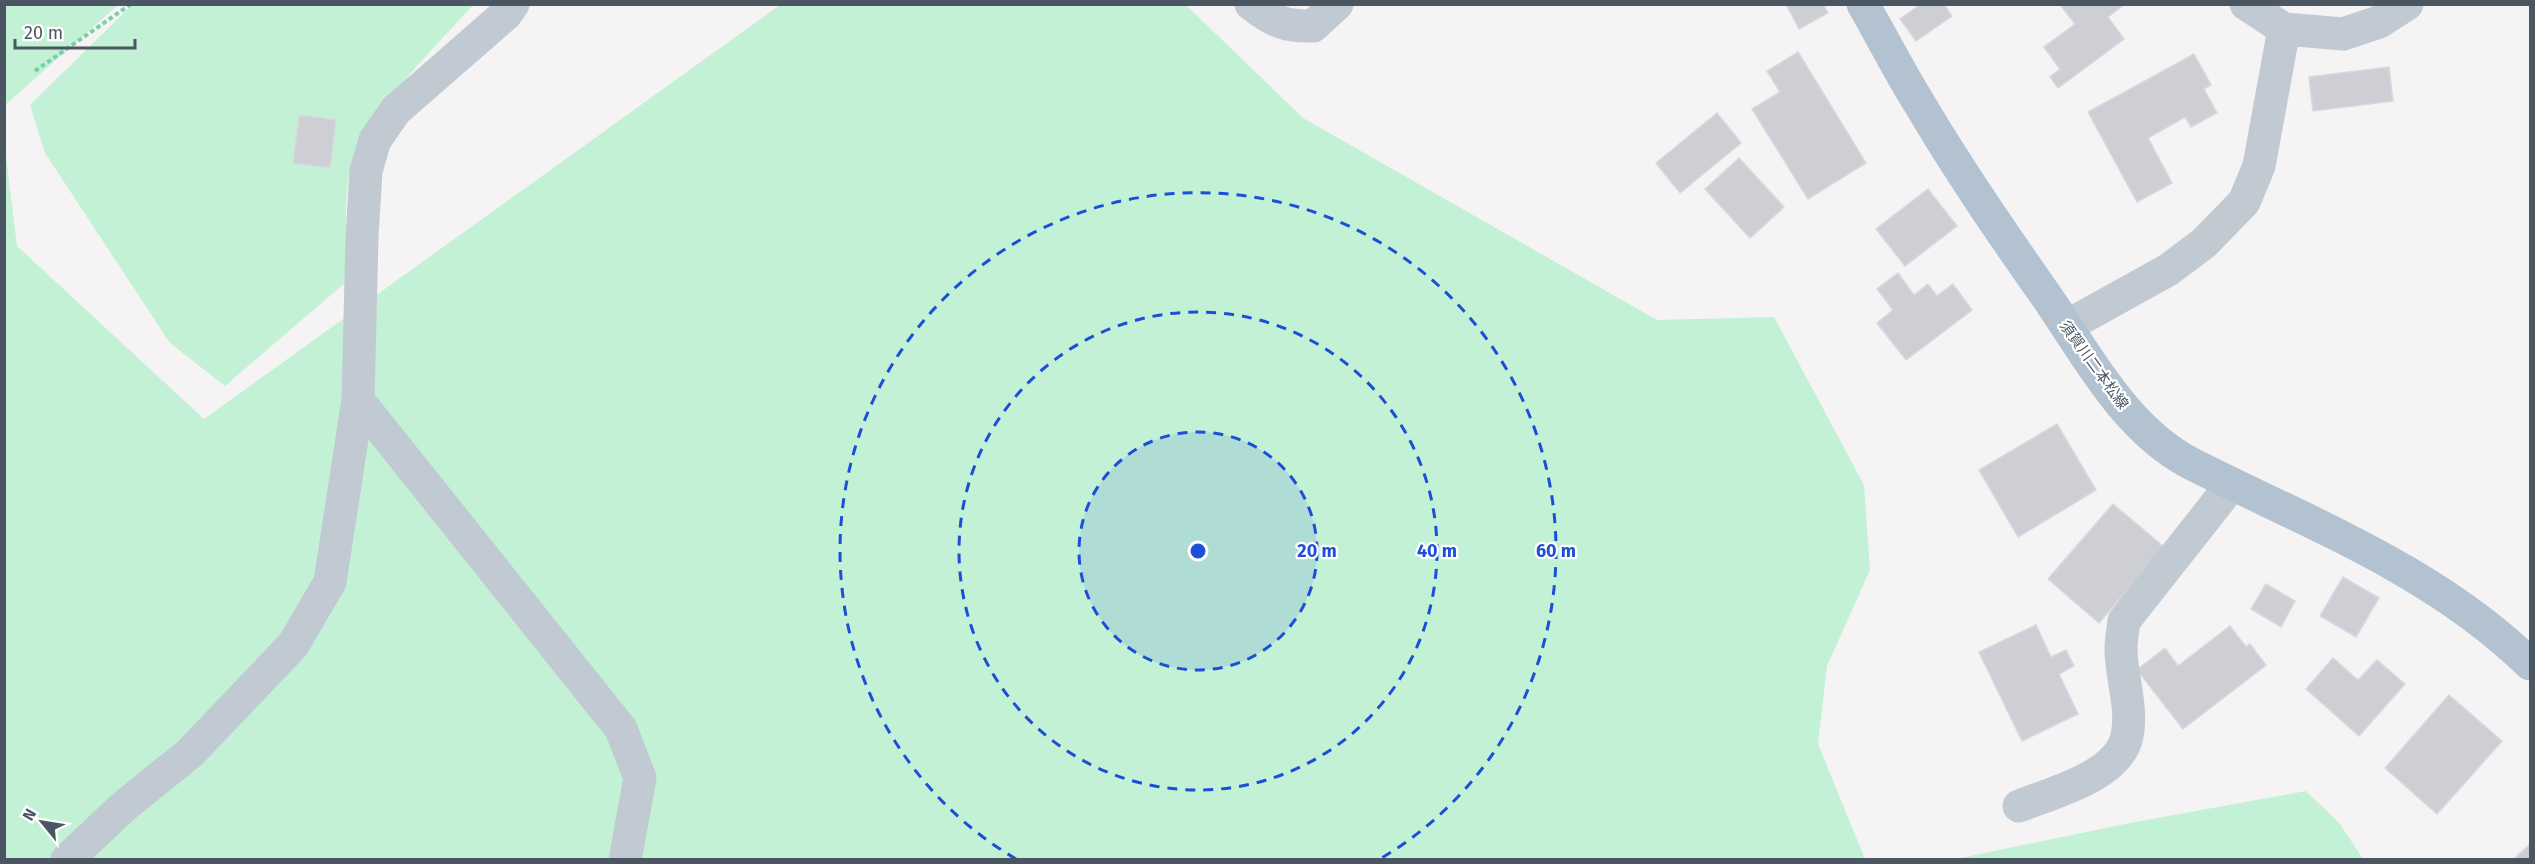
<svg xmlns="http://www.w3.org/2000/svg" width="2535" height="864" font-family="'Fira Sans','Noto Sans JP',sans-serif">
<rect width="100%" height="100%" fill="#f5f3f3"/>
<path fill="#c3f1d5" d="M5 4H118V5L5 105Z
M132 5H473C434 49 356 122 348 182 344 214 347 250 346 282L225 386 170 343 45 153 30 105Z
M780 5H1186L1303 118 1657 320 1774 317 1864 485 1870 570 1827 666 1818 744 1865 859H5L4 140 17 246 204 419Z
M2306 791 2340 824 2363 859H1956L2130 823Z"/>
<path fill="#cdcfd5" stroke="#d7d9de" stroke-width="1.5" d="M1786 4H1823L1828 13 1799 29Z
M1921 4H1944L1952 16 1916 41 1900 19Z
M2062 4H2125L2108 17 2124 39 2058 88 2050 77 2060 69 2044 47 2075 24 2061 6Z
M1798 52 1866 163 1808 199 1752 109 1780 92 1767 71Z
M2194 54 2211 85 2204 89 2217 113 2191 127 2185 117 2148 138 2172 183 2137 202 2088 112Z
M2389 67 2393 101 2313 111 2309 77Z
M1717 113 1741 143 1680 193 1656 163Z
M299 115 336 120 330 168 293 163Z
M1739 158 1784 207 1750 238 1705 189Z
M1928 189 1957 226 1905 266 1876 229Z
M1898 273 1914 295 1928 284 1937 296 1953 284 1972 310 1906 360 1877 323 1893 310 1877 289Z
M2057 424 2096 490 2018 537 1979 470Z
M2113 504 2164 547 2099 623 2048 579Z
M2343 577 2379 598 2356 637 2320 616Z
M2266 584 2295 601 2281 627 2251 609Z
M2036 625 2051 657 2066 650 2074 666 2059 674 2078 714 2022 741 1979 652Z
M2230 626 2246 647 2250 644 2266 665 2183 729 2137 670 2165 648 2178 666Z
M2333 658 2358 680 2377 660 2405 684 2359 736 2306 689Z
M2449 695 2502 741 2437 814 2385 768Z
M2530 844V860H2513Z"/>
<g fill="none" stroke-linecap="round" stroke-linejoin="round">
<path stroke="#7ad0a6" stroke-width="4" stroke-dasharray="4.5 3" stroke-linecap="butt" d="M35 71 131 4"/>
<path stroke="#c1cad2" stroke-width="33" d="M1251 4C1272 21 1286 27 1313 26L1337 4
M2246 4 2284 29
M2067 326 2168 270 2204 243 2244 202 2259 166 2284 29 2343 34 2379 22 2407 4
M358 400 621 729 640 778 625 860
M2019 806C2052 793 2119 776 2127 736 2133 708 2121 676 2121 649 2121 639 2123 630 2124 621L2232 484
M67 860 123 807 190 753 293 645 330 582 358 400 362 237 366 171 375 140 396 110 506 14 513 4"/>
<path stroke="#b3c2d1" stroke-width="33" d="M1863 4C1882 37 1899 71 1919 103 1959 171 2004 236 2049 300 2089 359 2126 429 2190 463 2308 523 2434 570 2530 664"/>
</g>
<circle cx="1198" cy="551" r="119" fill="#1d4ed8" fill-opacity=".12"/>
<g fill="none" stroke="#1d4ed8" stroke-width="3" stroke-dasharray="10 8">
<circle cx="1198" cy="551" r="119"/>
<circle cx="1198" cy="551" r="239"/>
<path d="M1016 859A358 358 0 1 1 1380 859"/>
</g>
<g text-anchor="middle" stroke-width="4.5" stroke-linejoin="round" paint-order="stroke">
<g font-size="15" fill="#4a5661" stroke="#fff">
<text transform="translate(2094 365) rotate(54)" y="5">須賀川二本松線</text>
</g>
</g>
<circle cx="1198" cy="551" r="9" fill="#1d4ed8" stroke="#fff" stroke-width="3"/>
<g font-size="18" text-anchor="middle" font-weight="bold" fill="#1d4ed8" stroke="#fff" stroke-width="4.5" stroke-linejoin="round" paint-order="stroke">
<text x="1317" y="557">20 m</text>
<text x="1437" y="557">40 m</text>
<text x="1556" y="557">60 m</text>
</g>
<rect width="2535" height="864" fill="none" stroke="#4a5661" stroke-width="12"/>
<g transform="translate(42 822) rotate(300)" stroke="#ffffff" stroke-width="4.5" paint-order="stroke">
<path d="M0-4.5L10 22L0 15L-10 22Z" fill="#4a5661"/>
<text y="-9" font-size="16" font-weight="bold" text-anchor="middle" fill="#4a5661">N</text>
</g>
<path d="M15 39v9h120v-9" fill="none" stroke="#4a5661" stroke-width="3"/>
<text x="24" y="39" font-size="18" fill="#4a5661" stroke="#ffffff" stroke-width="4.5" paint-order="stroke">20 m</text>
</svg>
